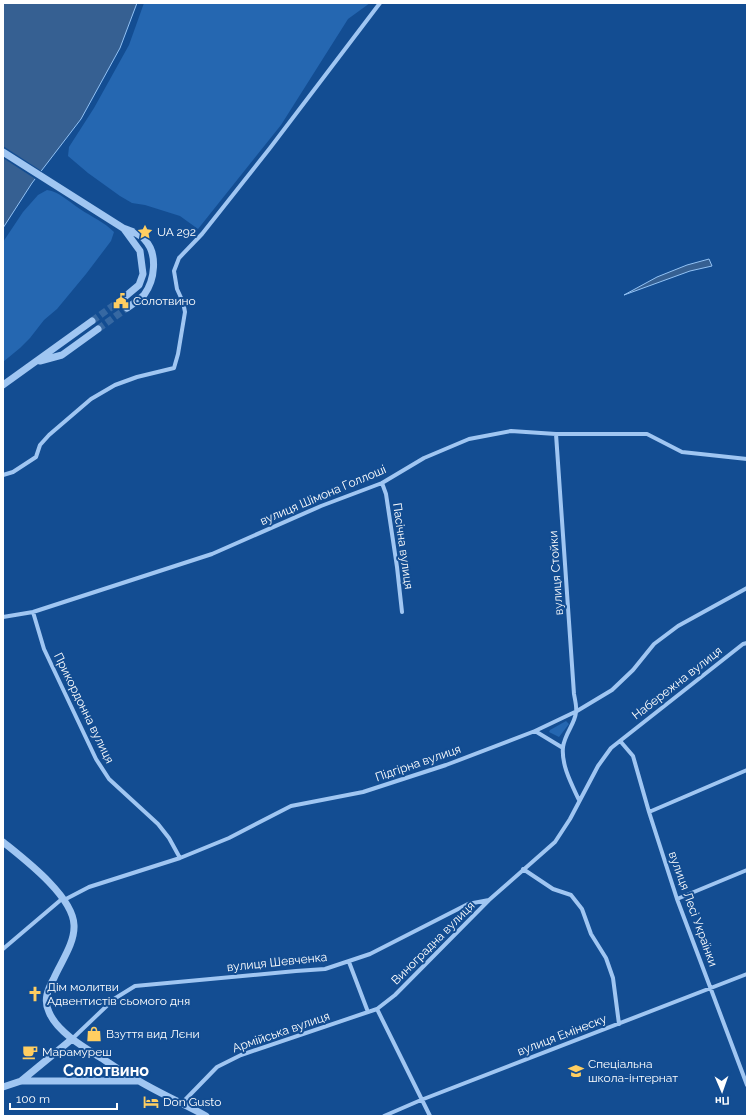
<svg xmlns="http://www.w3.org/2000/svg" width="750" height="1119" font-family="Raleway,sans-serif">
<rect width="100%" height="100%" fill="#134d92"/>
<path fill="#2567b1" d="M144 3H370L348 19 281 125 198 229 180 216 145 205 132 203 120 196 88 173 68 156 69 147 94 108 129 45Z
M47 190C60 192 69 202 80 209 92 217 104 222 114 232L111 241 86 274 57 309 44 320 30 338 20 348 3 362V242L23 212 38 195Z
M566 721 569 724 559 737 549 732 550 730Z"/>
<path fill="#366092" stroke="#92c2f5" d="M3 3H137L120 48 81 119 32 183 3 228Z
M709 259 712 266 690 271 624 295 657 277 687 265Z"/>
<path fill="#134d92" d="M3 146 43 172 37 180 3 158Z"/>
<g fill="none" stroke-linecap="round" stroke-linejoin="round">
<path stroke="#3668a2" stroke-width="7" stroke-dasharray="7 3.5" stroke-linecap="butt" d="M92 321 121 300
M98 329 127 308"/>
<path stroke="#a0c6f2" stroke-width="4" d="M556 434 574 694C575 700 577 707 576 712 575 724 565 733 563 747 561 765 572 785 579 800
M3 475 13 472 36 457 40 445 49 435 91 399 115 385 137 377 174 368 178 354 185 312 183 302 177 289 174 271 179 258 202 234 270 148 380 3
M382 483 386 494 397 567 402 612
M33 612 44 649 96 759 109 779 158 824 169 838 180 858
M3 617 33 612 212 554 321 506 382 483 424 458 469 439 511 431 556 434H647L682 452 747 459
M535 731 563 748
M621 742 633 756 649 812 677 899 747 1085
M649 812 747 770
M523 869 553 889 571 895 582 909 591 934 606 958 613 978 619 1024
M677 899 747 870
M64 900 89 887 180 858 229 838 291 806 363 792 446 765 535 731 577 711 612 690 633 670 654 644 678 626 747 588
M3 949 63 898
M349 962 368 1012
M72 1039 114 999 135 986 296 971 325 969 370 954 468 904 489 900
M182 1103 217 1067 241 1055 377 1009
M384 1116 421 1100 747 974
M430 1116 377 1009 395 995 489 900 555 842 570 819 598 766 611 748 743 644 747 643"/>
<path stroke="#a0c6f2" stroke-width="7" d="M3 152 123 228C131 231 139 233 145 240 158 254 155 280 144 295 139 300 133 304 127 308
M121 300 139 285 143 274 140 251 124 229
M40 361 62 355 98 329
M3 385 92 321
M3 842C24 859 73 896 74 925 75 943 61 962 54 978 48 989 43 1000 49 1012 57 1032 85 1048 103 1059 115 1067 126 1075 139 1081 161 1094 184 1104 206 1116
M21 1081 72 1039
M3 1087 21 1081H138"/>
</g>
<defs>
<symbol id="sight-bare" viewBox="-9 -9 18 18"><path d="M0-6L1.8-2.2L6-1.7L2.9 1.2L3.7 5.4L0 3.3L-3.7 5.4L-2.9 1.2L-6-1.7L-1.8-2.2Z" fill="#ffce61" stroke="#134d92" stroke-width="2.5" paint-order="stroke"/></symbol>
<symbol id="civic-bare" viewBox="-9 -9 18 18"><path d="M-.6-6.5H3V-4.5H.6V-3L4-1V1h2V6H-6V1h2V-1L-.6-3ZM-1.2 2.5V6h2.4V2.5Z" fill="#ffce61" stroke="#134d92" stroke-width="2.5" paint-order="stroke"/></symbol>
<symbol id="church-bare" viewBox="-9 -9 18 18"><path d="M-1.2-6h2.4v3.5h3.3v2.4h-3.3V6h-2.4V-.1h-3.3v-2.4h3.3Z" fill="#ffce61" stroke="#134d92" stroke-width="2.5" paint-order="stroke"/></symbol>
<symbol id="shop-bare" viewBox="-9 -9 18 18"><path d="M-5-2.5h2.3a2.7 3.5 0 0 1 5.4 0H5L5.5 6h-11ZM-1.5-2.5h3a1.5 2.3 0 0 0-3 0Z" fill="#ffce61" stroke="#134d92" stroke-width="2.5" paint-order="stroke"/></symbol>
<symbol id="cafe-bare" viewBox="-9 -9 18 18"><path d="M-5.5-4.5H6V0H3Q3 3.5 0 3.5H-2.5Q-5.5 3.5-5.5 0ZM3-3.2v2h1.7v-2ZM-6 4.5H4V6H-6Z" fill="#ffce61" stroke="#134d92" stroke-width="2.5" paint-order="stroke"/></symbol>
<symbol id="school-bare" viewBox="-9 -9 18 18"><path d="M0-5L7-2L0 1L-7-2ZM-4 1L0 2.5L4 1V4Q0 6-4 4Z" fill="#ffce61" stroke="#134d92" stroke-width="2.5" paint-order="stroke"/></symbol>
<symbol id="hotel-bare" viewBox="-9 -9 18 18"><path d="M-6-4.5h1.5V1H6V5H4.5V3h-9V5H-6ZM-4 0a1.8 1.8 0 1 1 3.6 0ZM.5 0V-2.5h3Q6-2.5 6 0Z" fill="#ffce61" stroke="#134d92" stroke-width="2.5" paint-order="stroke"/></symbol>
</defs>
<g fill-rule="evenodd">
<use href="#sight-bare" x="134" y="221" width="22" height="22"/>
<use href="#civic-bare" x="110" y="290" width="22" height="22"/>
<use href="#church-bare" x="24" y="983" width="22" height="22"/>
<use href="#shop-bare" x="83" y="1023" width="22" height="22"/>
<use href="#cafe-bare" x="19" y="1041" width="22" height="22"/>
<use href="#school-bare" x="565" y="1060" width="22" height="22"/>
<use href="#hotel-bare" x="140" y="1091" width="22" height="22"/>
</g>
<g text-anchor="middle" stroke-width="4" stroke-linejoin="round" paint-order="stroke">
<g font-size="12" fill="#fff" stroke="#134d92" text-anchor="start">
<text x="157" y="236">UA 292</text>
<text x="133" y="305">Солотвино</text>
<text x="47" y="991">Дім молитви<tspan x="47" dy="14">Адвентистів сьомого дня</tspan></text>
<text x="106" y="1038">Взуття вид Лєни</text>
<text x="42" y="1056">Марамуреш</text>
<text x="588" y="1068">Спеціальна<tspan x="588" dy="14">школа-інтернат</tspan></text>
<text x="163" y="1106">Don Gusto</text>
</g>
<g font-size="12" fill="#fff" stroke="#134d92">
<text transform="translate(323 495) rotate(-23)" y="4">вулиця Шімона Голлоші</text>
<text transform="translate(403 546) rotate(82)" y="4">Пасічна вулиця</text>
<text transform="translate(556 573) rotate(-94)" y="4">вулиця Стойки</text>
<text transform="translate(677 683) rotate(-38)" y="4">Набережна вулиця</text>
<text transform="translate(84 708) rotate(64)" y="4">Прикордонна вулиця</text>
<text transform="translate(418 763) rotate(-19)" y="4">Підгірна вулиця</text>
<text transform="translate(693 909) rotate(70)" y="4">вулиця Лесі Українки</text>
<text transform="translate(433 943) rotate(-45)" y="4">Виноградна вулиця</text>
<text transform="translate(277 962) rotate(-6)" y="4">вулиця Шевченка</text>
<text transform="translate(281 1032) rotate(-19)" y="4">Армійська вулиця</text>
<text transform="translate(562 1035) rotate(-21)" y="4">вулиця Емінеску</text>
</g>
<g font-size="16" font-weight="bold" fill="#fff" stroke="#134d92">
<text x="106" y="1076">Солотвино</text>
</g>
</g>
<rect width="750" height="1119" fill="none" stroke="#ffffff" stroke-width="8"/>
<g transform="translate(722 1091) rotate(178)" stroke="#134d92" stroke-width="3" paint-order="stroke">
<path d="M0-3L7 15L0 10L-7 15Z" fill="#ffffff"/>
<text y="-6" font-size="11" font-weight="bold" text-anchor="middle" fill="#ffffff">Пн</text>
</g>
<path d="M10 1103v6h107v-6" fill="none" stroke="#ffffff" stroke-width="2"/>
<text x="16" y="1103" font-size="12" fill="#ffffff" stroke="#134d92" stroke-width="3" paint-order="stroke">100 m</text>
</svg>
